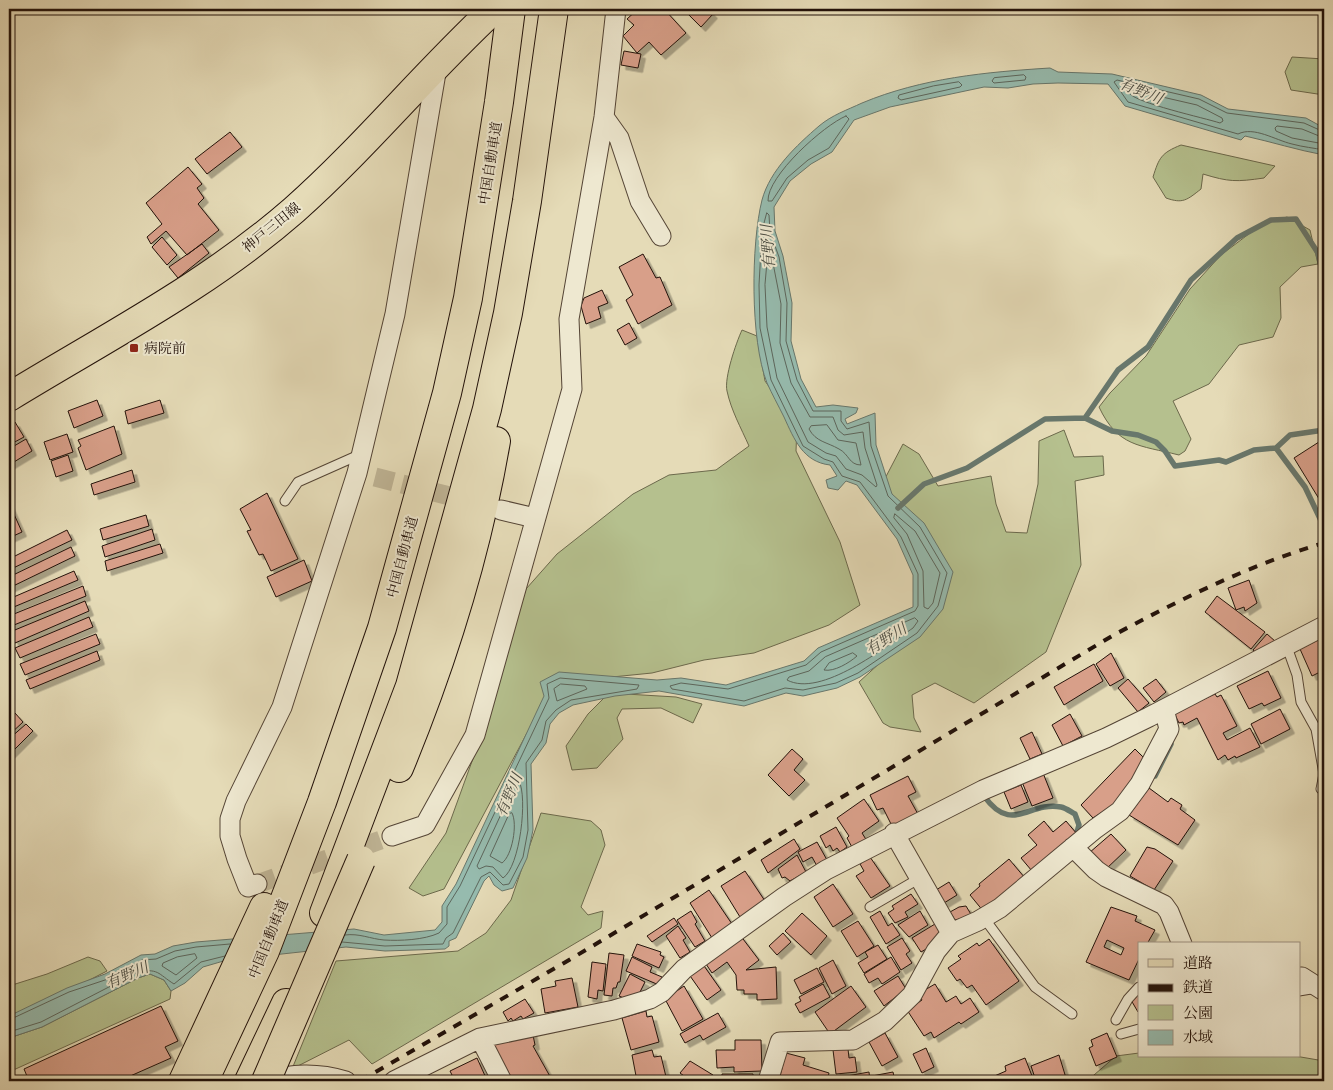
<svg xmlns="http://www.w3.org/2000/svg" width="1333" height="1090" font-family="'Libre Caslon Text','Noto Serif JP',serif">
<defs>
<filter id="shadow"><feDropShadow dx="4.5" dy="4.5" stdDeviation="0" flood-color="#0004"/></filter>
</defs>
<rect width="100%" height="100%" fill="#e5dbb7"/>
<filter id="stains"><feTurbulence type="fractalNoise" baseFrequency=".004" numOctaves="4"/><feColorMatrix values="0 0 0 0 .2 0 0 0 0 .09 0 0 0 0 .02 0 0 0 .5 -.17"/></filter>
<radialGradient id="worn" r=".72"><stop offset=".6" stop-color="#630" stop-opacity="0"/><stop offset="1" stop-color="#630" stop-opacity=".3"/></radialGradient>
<path fill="#b5c08e" stroke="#6c694c" d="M1292 57 1324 59V95L1291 90 1285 72Z
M1181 145 1275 166 1264 178C1236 182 1229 182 1203 174L1201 189C1187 200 1183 204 1166 198L1153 177C1159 158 1161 153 1181 145Z
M1287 217 1310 230 1318 264 1301 267 1280 287 1281 318 1273 337 1239 345 1209 384 1173 401 1191 439 1185 451 1179 455C1139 445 1118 447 1099 407L1110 393 1146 356 1190 289 1221 255 1262 224Z
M742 330 757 336 765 381 797 425 796 451 840 542 860 605 829 625 754 653 704 660 652 673 572 681 527 733 444 889 423 896 409 888 446 833 479 742 526 589 557 554 633 494 669 475 716 470 749 446C741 428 731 410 727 391 724 378 736 343 742 330Z
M1064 430 1074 457 1103 456 1104 475 1075 481 1081 565 1046 652 974 703 935 683 912 695 914 718 921 732 890 727 883 723 859 682 939 609 879 490 903 444 919 454 938 486 991 476 996 504 1006 532 1027 533 1038 484 1039 441Z
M609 693 676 697 702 704 693 723 661 708 622 709 617 718 623 739 597 768 572 770 566 746 588 714Z
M541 813 591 821 601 830 605 845 581 907 588 915 603 911 601 928 372 1064 349 1040 292 1069 336 961 458 951 486 933 511 900Z
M88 957 100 961 107 971 9 1021V986L47 974Z
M150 974 164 980 171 991 170 999 9 1072V1038L42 1027 138 978Z
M1139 1053V1056H1295L1324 1061V1081H1087L1116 1056Z"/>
<path fill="#96bbae" stroke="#68776c" d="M1050 68 1058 72 1112 74 1201 95 1228 109 1306 118 1324 128V155C1297 150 1272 142 1245 136L1241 140 1125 106 1108 84 1058 83 1033 84 1008 88 984 87 890 107 854 120 832 152 811 164 790 181 774 207 775 231 783 256 792 303 791 341 801 379 816 407 833 405 858 408 856 413 845 419 847 424 875 413 876 445 892 494 924 523 953 572 943 609 920 637 860 677 837 688 803 696 786 693 744 706 659 691 615 696 573 705 559 713 550 724 546 743 531 764 533 830 527 858 513 888 502 891 494 885 489 876 484 881 456 938 449 941V946L445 949 385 951 346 947 227 960 203 967 185 983 171 991 164 980 150 974 138 978 42 1027 9 1038V1016L67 988 105 974 141 955 155 954 173 946 196 942 354 929 384 935 435 930 442 922V906L456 884 544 696 540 682 559 672 657 680 681 678 726 685 804 661 818 648 913 607V575L897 539 857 485 846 481 838 490 828 488 826 480 837 476 830 465C803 462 794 439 784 417 778 405 772 394 767 383 750 340 751 244 762 200 770 170 797 145 819 126 832 115 847 110 862 103 922 78 986 72 1050 68Z"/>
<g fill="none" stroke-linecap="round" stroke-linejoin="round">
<path stroke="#5c665c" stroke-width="1" d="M1024 75 1026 77 1025 80 994 83 992 81 994 78Z
M959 82 962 85 960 87 901 100 898 98 899 95 933 86Z
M1132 90 1197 105 1222 118 1223 121 1220 123C1205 118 1135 103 1129 93Z
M846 116 849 119 829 148 808 160 787 178 772 201H768C767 176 824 125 846 116Z
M1324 132 1304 123 1227 113 1199 99 1117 80 1114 82 1128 102 1238 134C1254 126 1275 140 1292 144 1303 147 1314 148 1324 150
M1324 138 1302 129 1277 126 1275 128 1276 131 1292 138 1324 144
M767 213 769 215 770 232 779 257 787 303 786 341 797 380 813 411H841V421L847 429 869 422 871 446 888 496 920 527 947 573 938 606 917 633 858 673 836 683 803 690 785 688 744 701 672 689 670 686 681 683 728 689 806 665 821 652 915 611 918 606V574L901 537 860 482 842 476 833 462 824 459 803 446 771 380 760 328 759 285 762 231Z
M768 255H771L772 258 781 304 780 343 791 383 810 417H833L838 430 844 435 863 432 865 448 877 485 876 487 862 475 846 469 836 456 826 453 808 442 777 378 767 327 765 285Z
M827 425 838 440 856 443 861 465C849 465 849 454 839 449 827 442 816 442 809 429L811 426Z
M895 514 915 531 940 573 933 603 928 609 924 607 923 571 907 534 894 518Z
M915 618 918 621 913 628C885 647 821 698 787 680L789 677 809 671 825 657Z
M853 653 857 656C849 663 834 672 824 670L829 663Z
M561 684 585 686 587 689 557 701 554 689Z
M519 781C528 797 520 867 503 878L493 867 486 866 479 869 477 866 516 782Z
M512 813C518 824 512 856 502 863L490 856 509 814Z
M342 942 385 946 443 944 446 938 453 933 481 877 490 872 503 885 509 884 523 857 528 830 526 763 542 740 546 721 556 710 571 700 637 689 639 685 560 678 547 684 549 698 460 886 447 907V924L439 933C424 940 400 941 384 940 371 939 359 933 345 935
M195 954 197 958 176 975 162 966 163 963 177 957Z
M9 1020 69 992 108 979 142 960 156 959 175 951 196 947 230 944
M9 1032 41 1022 136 973C158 967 158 974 174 984L201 962 225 956"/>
<path stroke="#68776c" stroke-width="5.5" d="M1085 418 1118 370 1148 347 1191 280 1237 238 1271 220 1296 219 1318 253 1324 280
M1276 448 1290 435 1324 430
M898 508 924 484 967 468 1045 419 1085 418 1112 431 1138 435 1156 442 1165 451 1175 466 1219 460 1226 462 1254 450 1276 448 1305 487 1324 527
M1155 776 1171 744
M984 796C1012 835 1028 801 1061 807 1066 808 1071 812 1075 814L1079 825 1076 836"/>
</g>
<path fill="#d89f89" stroke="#23120a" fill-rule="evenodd" filter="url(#shadow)" d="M638 9H664L686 33 661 55 649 42 637 53 623 36 634 25 627 19Z
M683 9H708L713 14 701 27Z
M624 51 641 54 638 68 621 65Z
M230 132 242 147 207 174 195 159Z
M188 167 202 184 197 188 204 198 198 204 219 230 187 255 166 231 151 244 147 237 162 224 146 203Z
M162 237 177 255 167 265 152 247Z
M202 244 209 253 178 278 169 267Z
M643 254 656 278 660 277 672 305 638 324 626 300 633 295 619 267Z
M602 290 608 303 598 307 601 318 586 324 581 306 584 298Z
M629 323 637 338 625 345 617 330Z
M97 400 103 416 74 428 68 411Z
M160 400 164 413 128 424 125 411Z
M15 422 24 437 9 445V426Z
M114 426 122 454 86 470 78 448 81 446 78 440Z
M67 434 73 452 50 460 44 442Z
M26 439 32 451 9 465V449Z
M1322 440 1324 443V507L1294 458Z
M68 455 73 471 56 477 51 461Z
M132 470 135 482 94 495 91 484Z
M267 493 298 559 271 571 263 554 259 555 247 531 251 530 240 509Z
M9 503 22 532 9 538Z
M146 515 149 526 103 540 100 529Z
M152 529 155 540 105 557 102 546Z
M67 530 72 540 9 570V559Z
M160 544 163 553 107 571 105 561Z
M71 547 75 556 9 588V577Z
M304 560 312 581 276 597 267 577Z
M74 571 78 580 9 609V599Z
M1249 580 1257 603 1245 611 1244 607 1236 610 1228 588Z
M83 586 86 596 9 627V616Z
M1217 596 1265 632 1251 649 1205 612Z
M85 601 89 611 15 643 10 632Z
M89 617 93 627 20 658 15 648Z
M96 634 100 644 25 675 20 664Z
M1267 634 1276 642 1258 654 1253 650Z
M1324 637V670L1312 676 1300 649Z
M97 651 100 660 30 689 26 680Z
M1111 653 1124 678 1110 686 1096 664Z
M1094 664 1103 681 1064 705 1054 687Z
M1268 671 1281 698 1264 706 1262 703 1249 709 1237 686Z
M1128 679 1149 703 1138 712 1118 688Z
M1156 679 1166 692 1154 702 1143 688Z
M1215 694 1217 697 1221 695 1237 726 1223 733 1227 740 1250 728 1260 747 1236 758 1235 756 1228 760 1225 755 1218 760 1197 718 1184 725 1183 722 1179 723 1174 713Z
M1280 709 1290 729 1261 744 1251 724Z
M15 713 23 722 9 735V719Z
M1070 714 1082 736 1063 746 1052 725Z
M26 724 33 731 9 755V739Z
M1032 732 1042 754 1030 759 1020 738Z
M792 749 803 759 794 770 805 780 789 796 768 775Z
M1135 749 1146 760 1121 800 1093 818 1081 805Z
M1043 773 1053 798 1032 806 1022 782Z
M908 776 916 792 908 796 919 816 894 830 883 808 877 810 870 795Z
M1021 785 1028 802 1011 809 1004 792Z
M1149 788 1168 802 1171 798 1182 805 1180 809 1195 820 1178 845 1129 815Z
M864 799 879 821 862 833 867 841 853 849 847 838 849 836 837 818Z
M1044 821 1053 832 1066 821 1077 834 1032 871 1021 858 1037 845 1028 835Z
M836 827 847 847 840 852 837 848 833 851 830 845 826 848 820 836Z
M1111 834 1126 850 1105 870 1089 853Z
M794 839 800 849 768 873 761 860Z
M817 842 827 860 817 866 812 857 803 862 798 852Z
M1147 847 1155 849 1173 861 1154 890 1130 876Z
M797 855 806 872 790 881 785 877 782 878 778 869Z
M870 857 890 886 871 898 856 876 864 871 860 864Z
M1009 859 1025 878 984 912 970 895 980 886 979 884Z
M745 871 765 901 740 917 721 886Z
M949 882 957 895 944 903 936 890Z
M833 884 853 914 833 927 814 897Z
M709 890 732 924 712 938 690 903Z
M911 894 918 904 905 912 908 917 895 923 888 913 894 909 892 906Z
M966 906 972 916 955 920 950 912 959 907Z
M1111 907 1137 916 1135 921 1155 930 1147 944H1139V959L1129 980 1086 962ZM1107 940 1124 948 1121 955 1104 947Z
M691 911 697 922 695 924 705 941 695 947 677 920Z
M880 911 888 926 892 923 900 935 886 944 870 917Z
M920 911 928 925 909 937 898 925Z
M802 913 827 936 811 955 785 931Z
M674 918 678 924 652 942 647 936Z
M858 921 874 946 857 957 841 931Z
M935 924 941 933 935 937 937 939 933 945 921 952 912 938Z
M678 926 686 938 683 940 690 952 680 958 666 936Z
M783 933 791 942 777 955 769 946Z
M740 935 759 960 746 970 776 967 777 999 757 1000V994H744V990H737L736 975 727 962 712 973 704 961Z
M902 938 910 951 906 954 912 963 901 970 887 947Z
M989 939 1019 981 986 1005 972 985 967 988 960 979 957 981 948 968 961 959 958 956 977 943 979 946Z
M637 944 661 952 660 955 664 957 659 968 632 956Z
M878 945 887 959 864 973 858 963 868 957 865 952Z
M609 953 624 955 620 982H618L616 988H613L612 996 604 995Z
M632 957 652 967 650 972 662 977 659 985 626 971Z
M891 957 900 972 882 984 878 978 869 983 864 974Z
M833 960 846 986 832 994 819 968Z
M592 962 606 964 603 991 598 990 597 999 588 997Z
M702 963 721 990 707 1000 688 973Z
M817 968 824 982 801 994 794 980Z
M630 974 645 982 637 998 626 999 619 996Z
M898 976 906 989 884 1006 874 991Z
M572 978 578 1007 545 1013 541 989 556 986 555 981Z
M823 984 830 997 800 1013 795 1004 801 1001 799 997Z
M935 984 946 1002 956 996 961 1004 970 998 979 1012 961 1024 959 1022 934 1038 931 1032 924 1036 907 1010 922 1000 918 994Z
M684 986 703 1019 682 1031 665 999Z
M851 986 866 1007 830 1034 815 1012Z
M1139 995V1011L1138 1012 1131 1000Z
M525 999 534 1013 523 1019 521 1016 513 1021 511 1018 508 1021 503 1012Z
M161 1006 178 1041 165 1047 171 1058 119 1081H29L24 1069Z
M646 1011 647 1017 652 1016 659 1042 631 1050 622 1018Z
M718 1013 726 1027 703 1040 700 1035 685 1043 680 1034Z
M532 1030 535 1045 533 1046 552 1080 517 1081 514 1076 508 1079 491 1039Z
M885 1033 898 1057 882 1066 869 1042Z
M1107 1033 1117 1057 1096 1066 1089 1048 1093 1046 1091 1040Z
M735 1040H761L762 1071 734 1072V1067L717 1068 716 1050H735Z
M926 1048 934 1067 922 1073 913 1054Z
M848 1049 849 1058 855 1057 857 1072 836 1074 833 1050Z
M652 1050 654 1057 661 1056 667 1081H637L632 1055Z
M786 1053 805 1058 803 1065 829 1073 827 1081H794L780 1076Z
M1059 1055 1066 1078 1057 1081H1036L1031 1066Z
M477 1058 486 1078 479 1081H455L450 1071Z
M1025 1058 1034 1081H983L1006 1071 1005 1066Z
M690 1061 713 1075 708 1081H691L680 1073Z
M869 1072 870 1081H836V1078Z
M893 1072 895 1081H872V1076Z
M722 1074H753V1081H717V1079H722Z"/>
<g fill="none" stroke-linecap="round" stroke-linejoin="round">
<path stroke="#beb394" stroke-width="19" stroke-dasharray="19 9" stroke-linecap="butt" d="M375 477 473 502
M257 884 392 836"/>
<defs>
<path id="service" d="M285 501 298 482 361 454
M1287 647 1297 675 1301 702 1316 729 1324 774 1321 789
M870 907 920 878
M984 918 1035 987 1072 1014
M1299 991 1317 988
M1116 1020 1128 999 1139 987
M1121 1034 1139 1029"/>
<path id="minor" d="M604 117 619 138 640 201 661 236
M501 510 535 518
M894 833 951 933
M392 836 425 825 475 735 572 389 569 319 604 117 616 9
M1073 847 1096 870 1106 877 1164 905 1169 912 1182 944
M257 884 248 887 237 859 230 836V819L236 801 282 707 357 473 395 314 437 67
M1299 977H1302L1324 991
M480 1038 502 1081
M263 1081C292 1074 316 1072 346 1081
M394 1081 480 1038 614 1010 650 999 662 992 684 969 784 897 826 870 983 790 1106 738 1149 717 1324 626
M768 1081 780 1042 853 1040 885 1021 912 995 936 951 951 933 978 921 1000 908 1095 829 1120 811 1140 784 1169 729 1164 709"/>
<path id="primary" d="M9 397C107 337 207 286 294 210 365 147 425 73 494 9"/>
<path id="motorway" d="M399 768C442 664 477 552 496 441
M324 913 410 686 487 409 508 313 527 201 554 9
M183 1081 264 907
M204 1081 265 951 322 802 382 628 447 393 468 298 499 102 511 9
M249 1081 286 1003"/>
</defs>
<use href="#service" stroke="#544435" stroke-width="11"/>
<use href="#minor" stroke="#544435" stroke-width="21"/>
<use href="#primary" stroke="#23120a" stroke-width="30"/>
<use href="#motorway" stroke="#23120a" stroke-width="30"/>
<use href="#service" stroke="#eee8d0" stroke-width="9"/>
<use href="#minor" stroke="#eee8d0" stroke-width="19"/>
<use href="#primary" stroke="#e5dbb7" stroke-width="28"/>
<use href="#motorway" stroke="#e5dbb7" stroke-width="28"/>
<path stroke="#23120a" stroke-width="4" stroke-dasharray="9 9" stroke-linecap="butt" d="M360 1081 564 963 1112 636C1181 599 1249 565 1324 543"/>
<defs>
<path id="motorway-bridge" d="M266 1081 361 860"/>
</defs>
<use href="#motorway-bridge" stroke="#23120a" stroke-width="30" stroke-linecap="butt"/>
<use href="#motorway-bridge" stroke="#e5dbb7" stroke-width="28"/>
</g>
<rect fill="#8f2418" stroke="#eee8d0" stroke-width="2" x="129" y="343" width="10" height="10" rx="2.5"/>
<g text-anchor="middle" stroke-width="4" stroke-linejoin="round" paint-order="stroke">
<g font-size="14" fill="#23120a" stroke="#eee8d0">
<text transform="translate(490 163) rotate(-81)" y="5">中国自動車道</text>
<text transform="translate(271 227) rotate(-39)" y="5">神戸三田線</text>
<text transform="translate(402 557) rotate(-75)" y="5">中国自動車道</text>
<text transform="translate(268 939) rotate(-68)" y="5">中国自動車道</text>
</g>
<g font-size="14" fill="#23120a" stroke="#eee8d0" text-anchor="start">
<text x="144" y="353">病院前</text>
</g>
<g font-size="15" font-style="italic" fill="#4b4d43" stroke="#eee8d0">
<text transform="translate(1141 91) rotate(22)" y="5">有野川</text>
<text transform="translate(768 247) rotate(-94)" y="5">有野川</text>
<text transform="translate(886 639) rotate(-32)" y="5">有野川</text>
<text transform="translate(509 795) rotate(-67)" y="5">有野川</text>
<text transform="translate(127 975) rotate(-23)" y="5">有野川</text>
</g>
</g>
<rect width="1333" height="1090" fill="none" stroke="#e5dbb7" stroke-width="30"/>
<rect x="10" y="10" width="1313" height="1070" fill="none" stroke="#23120a" stroke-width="2.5"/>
<rect x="15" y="15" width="1303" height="1060" fill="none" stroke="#23120a"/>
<rect x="1138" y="942" width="162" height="115" fill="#eee8d0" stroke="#9d9281"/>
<rect x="1148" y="959" width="25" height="8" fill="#e5dbb7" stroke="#9d9281"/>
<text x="1183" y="968" font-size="15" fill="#23120a">道路</text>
<rect x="1148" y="984" width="25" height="8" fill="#23120a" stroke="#9d9281"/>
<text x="1183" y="992" font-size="15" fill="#23120a">鉄道</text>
<rect x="1148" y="1005" width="25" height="15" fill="#b5c08e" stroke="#9d9281"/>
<text x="1183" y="1018" font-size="15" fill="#23120a">公園</text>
<rect x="1148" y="1030" width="25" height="15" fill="#96bbae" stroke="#9d9281"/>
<text x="1183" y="1042" font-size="15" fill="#23120a">水域</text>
<rect width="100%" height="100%" filter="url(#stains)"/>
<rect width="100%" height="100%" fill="url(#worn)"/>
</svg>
